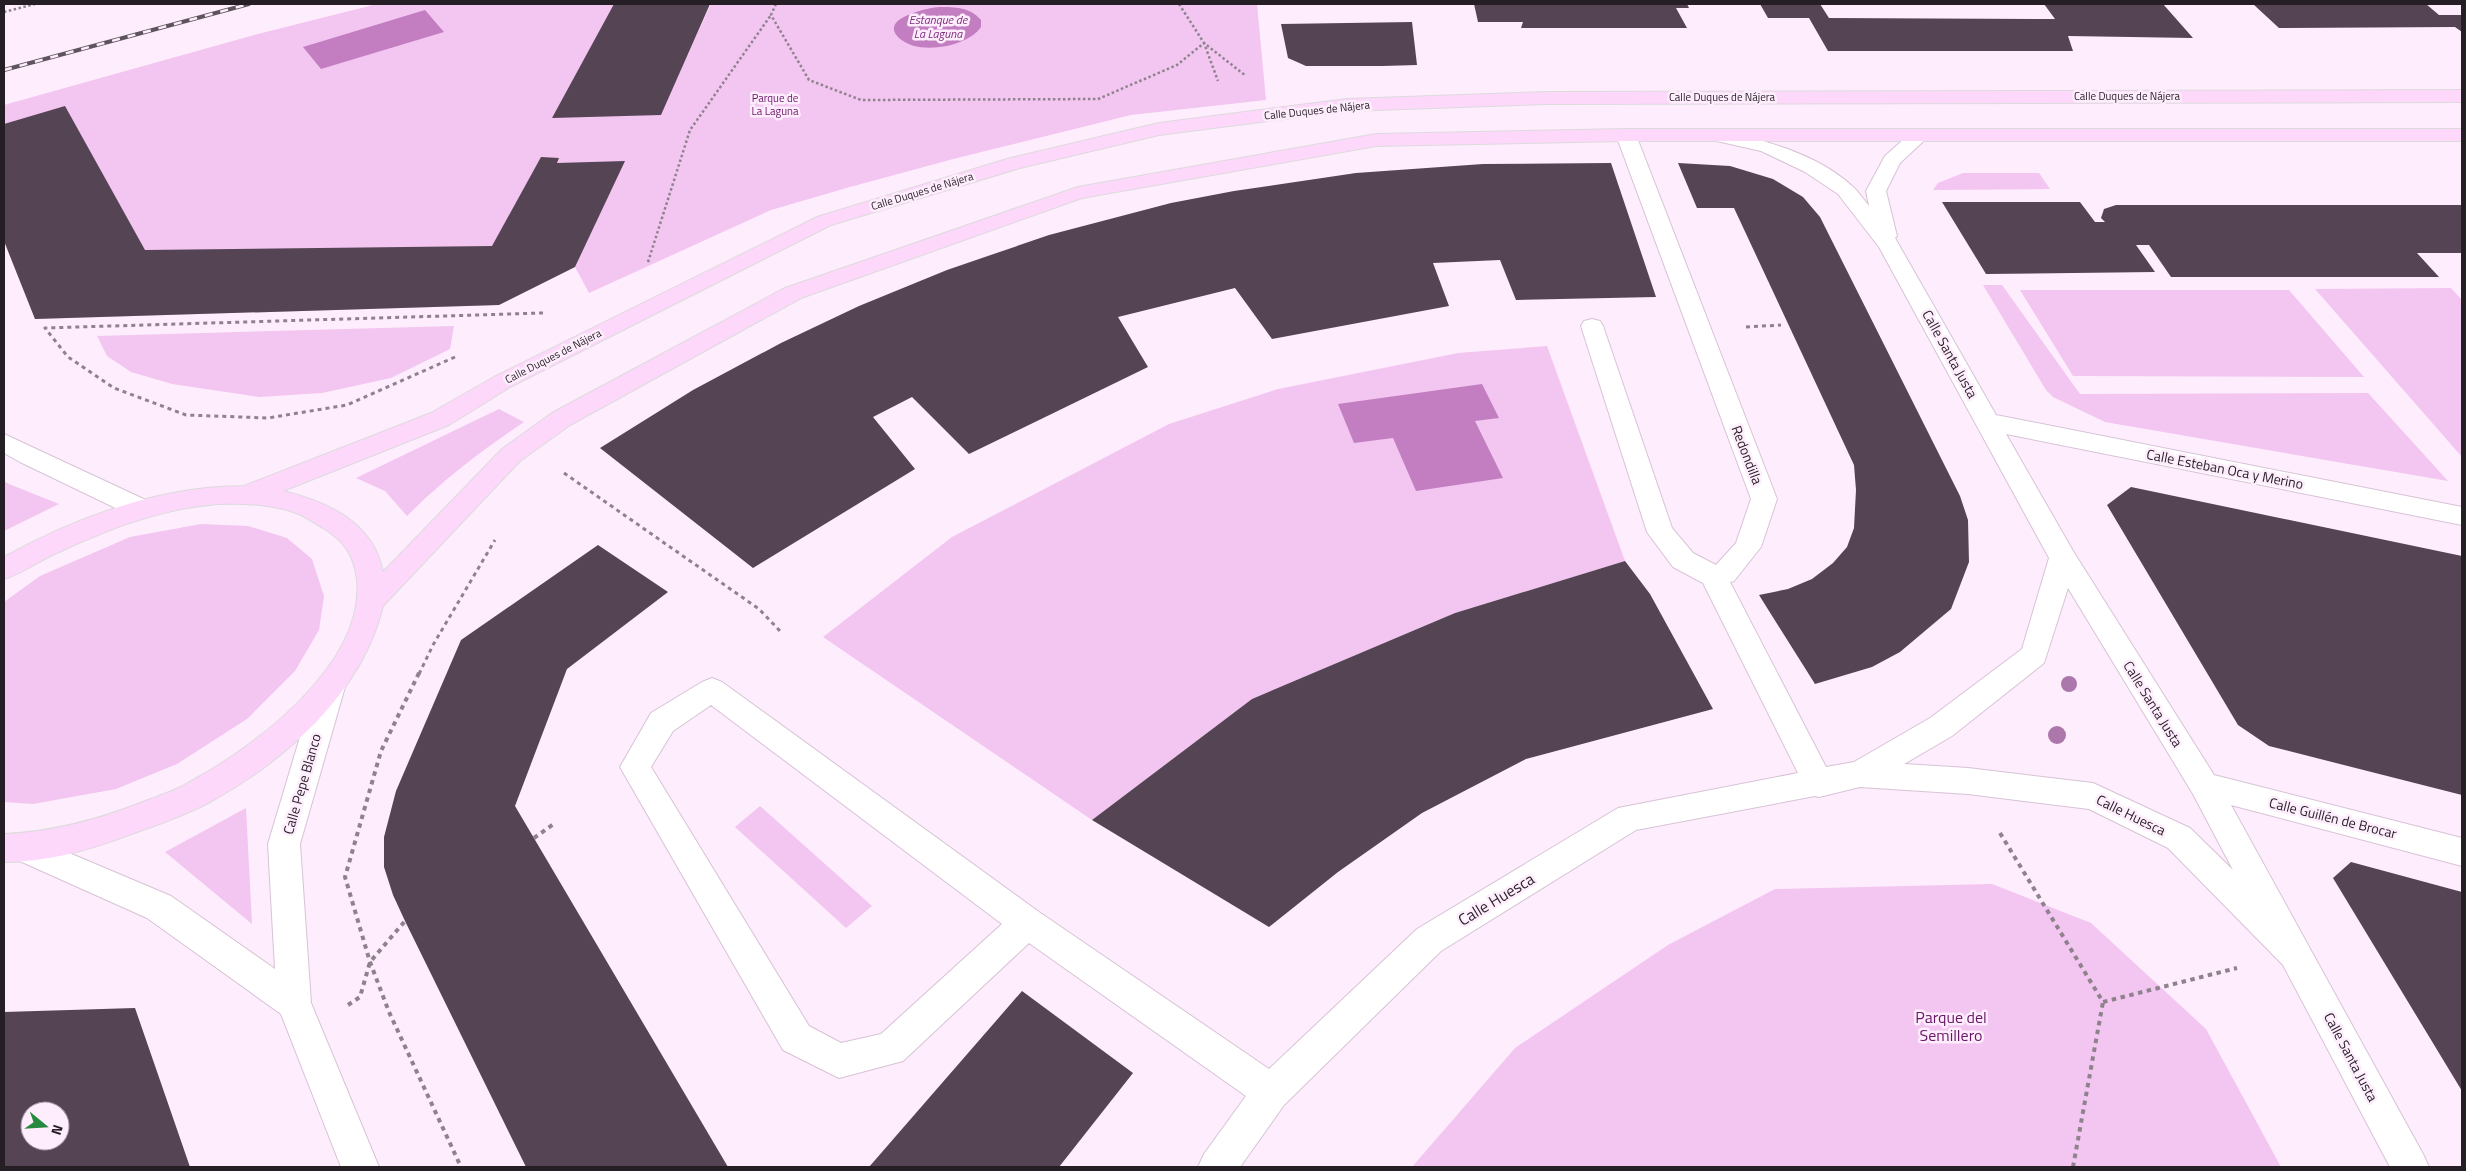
<svg xmlns="http://www.w3.org/2000/svg" width="2466" height="1171" font-family="'Titillium Web',sans-serif">
<rect width="100%" height="100%" fill="#feedfc"/>
<path fill="#f3c5f1" d="M377 4H710L694 41 711 4H1257L1266 100 1131 115 957 158 850 187 771 210 589 293 575 267 499 305 35 319 4 241V105L258 34Z
M1963 173H2039L2050 189 1933 190 1938 183Z
M1983 285H2002L2080 394 2368 393 2448 481 2105 422 2053 397 2046 390Z
M2451 288 2462 300V457L2315 289Z
M2020 290H2289L2364 377 2073 376Z
M454 326 450 349 391 378 322 393 259 397 172 384 131 372 107 356 97 336Z
M1547 346 1625 561 1455 613 1252 699 1092 820 823 637 952 537 1169 424 1278 389 1458 353Z
M499 409 524 422C481 451 443 480 407 516L385 491 356 478Z
M4 481 9 484 59 504 4 531Z
M201 524 248 526 287 538 312 559 324 596 319 630 295 671 247 719 177 764 116 789 33 804 4 802V602L40 576 130 537Z
M760 806 872 906 846 928 735 827Z
M246 808 252 924 165 852Z
M1992 884 2091 923 2206 1029 2281 1167H1412L1515 1048 1668 945 1775 889Z"/>
<path fill="#c27ec0" d="M939 7C955 7 970 7 981 20V27C968 47 918 56 899 38 878 18 928 8 939 7Z
M425 10 444 32 321 69 303 47Z
M1482 384 1499 418 1475 421 1503 478 1416 491 1393 438 1354 443 1338 404Z"/>
<path fill="#554454" fill-rule="evenodd" d="M614 4H710L661 115 552 118Z
M1474 4H1687L1689 8H1676L1687 28H1521L1523 22H1478Z
M1760 4H1820L1829 18 2055 19 2044 4H2163L2193 38 2068 36 2073 51H1828L1809 18H1768Z
M2253 4H2426L2439 15H2462V32L2455 27 2279 28Z
M1412 22 1417 65 1382 66H1306L1288 58 1281 24Z
M65 106 145 250 492 246 541 157 559 158 557 163 625 161 575 267 499 305 35 319 4 241V124Z
M1611 163 1656 297 1516 300 1500 260 1433 263 1449 306 1272 339 1235 288 1118 317 1148 367 969 454 912 397 873 417 915 469 753 568 600 448 693 390 781 343 859 306 947 270 1049 235 1171 203 1234 191 1356 173 1483 164Z
M1678 163 1730 166 1773 179 1803 197 1820 217 1960 496 1968 520 1969 562 1951 609 1900 652 1872 667 1815 684 1759 595 1788 589 1812 579 1833 563 1847 547 1854 528 1856 490 1854 465 1734 208H1697Z
M1942 202H2080L2095 222H2105L2101 218 2104 209 2116 205H2462V253H2417L2439 277H2171L2149 245H2136L2155 272 1986 274Z
M2131 487 2462 556V795L2269 746 2238 725 2107 505Z
M598 545 668 592 567 669 515 806 728 1167H526L405 921 393 895 384 867V837L396 791 461 640Z
M1625 561 1650 594 1713 709 1526 759 1422 813 1338 872 1269 927 1092 820 1252 699 1455 613Z
M2351 862 2462 892V1091L2333 878Z
M1022 991 1133 1073 1059 1167H869Z
M135 1008 190 1167H4V1012ZM30 1111H60V1141H30Z"/>
<g fill="none" stroke-linecap="round" stroke-linejoin="round">
<defs>
<path id="minor" d="M1626 129 1633 131 1636 135 1777 499 1761 547 1734 581 1730 582 1826 767 1854 762 1930 718 2022 649 2049 558 1879 247 1838 194 1805 172 1761 151 1708 139 1705 135 1708 131 1715 129C1762 140 1815 152 1852 186 1858 191 1864 200 1869 206L1866 191 1885 156 1913 131H1927L1930 135 1900 163 1886 191 1897 236 1895 238 1996 415 2462 507V525L2006 434 2073 551 2214 775 2462 838V866L2231 805 2423 1154 2429 1167H2390L2283 965 2168 848 2089 809 1968 794 1860 787 1819 797 1815 796 1636 830 1441 951 1284 1105 1240 1167H1198L1204 1154 1246 1096 1029 943 903 1061 839 1078 783 1050 620 767 651 713 702 682 712 678 722 682 1039 912 1269 1069 1417 929 1618 808 1798 773 1703 583 1673 567 1647 532 1581 326 1584 321 1592 319 1600 321 1603 326 1672 528 1693 553 1716 565 1736 543 1751 499 1616 135 1619 131ZM2068 588 2193 794 2233 870 2190 828 2093 783 1968 768 1904 764 1952 736 2044 663ZM711 705 1002 924 881 1034 841 1043 809 1026 651 767 673 731Z
M4 434 150 502 154 509 150 516 141 518 132 516 20 462 4 453Z
M330 675 340 679 345 687 300 844 311 1003 379 1167H341L281 1014 147 918 13 858 8 848 13 838 24 834 171 896 275 969 268 844 315 687 320 679Z"/>
<path id="major" d="M2462 90V102L1548 104 1347 111 1159 135 1020 168 831 225 510 387 449 425 283 491C328 502 373 522 383 572L502 449 552 413 785 288 1078 187 1376 134 1626 129H2462V141H1626L1376 146 1082 198 801 298 570 425 520 461 383 606C362 693 286 760 210 802 184 816 154 826 126 836 86 851 46 862 4 862V834C55 832 101 819 148 800 161 795 176 790 188 783 255 747 365 665 357 580 354 554 344 541 323 528 314 523 305 516 296 513 272 504 243 503 218 504 162 508 109 529 59 552 40 560 23 573 4 579V557C77 517 160 486 244 486L431 413 494 377 817 217 1007 159 1159 123 1347 99 1548 92Z"/>
</defs>
<use href="#minor" stroke="#d7c3d6" stroke-width="2"/>
<use href="#major" stroke="#dcdbdc" stroke-width="2"/>
<path stroke="#8e838d" stroke-width="2.5" stroke-dasharray="2.5 2.5" stroke-linecap="butt" d="M776 4 771 15 809 80 861 100 1098 99 1177 65 1204 43 1218 81
M1179 4 1204 43 1246 76
M4 12 35 4
M648 262 690 130 771 15"/>
<path stroke="#8e838d" stroke-width="3" stroke-dasharray="4 4" stroke-linecap="butt" d="M1746 327 1781 325
M455 357 347 405 268 418 186 415 114 388 68 357 45 328 543 313
M564 473 759 609 781 632
M419 674 433 645 495 540"/>
<path stroke="#8e838d" stroke-width="4" stroke-dasharray="4.5 4.5" stroke-linecap="butt" d="M419 673 381 751 345 877 370 962 389 1012 461 1167
M2000 833 2103 1002 2237 968
M534 838 555 823
M348 1005 360 997 370 962 405 921
M2073 1167 2103 1002"/>
<use href="#minor" fill="#fff" fill-rule="evenodd"/>
<use href="#major" fill="#fdd8fb" fill-rule="evenodd"/>
<defs>
<path id="rail" d="M4 70 249 4"/>
</defs>
<use href="#rail" stroke="#5d545d" stroke-width="4"/>
<use href="#rail" stroke="#feedfc" stroke-width="2.5" stroke-dasharray="8" stroke-linecap="butt"/>
</g>
<g fill="#ac77ab">
<circle cx="2069" cy="684" r="8"/>
<circle cx="2057" cy="735" r="9"/>
</g>
<g text-anchor="middle" stroke-width="5" stroke-linejoin="round" paint-order="stroke">
<g font-size="11" fill="#251e25" stroke="#feedfc">
<text x="2127" y="100">Calle Duques de Nájera</text>
<text x="1722" y="101">Calle Duques de Nájera</text>
<text transform="translate(1317 110) rotate(-6)" y="4">Calle Duques de Nájera</text>
<text transform="translate(922 191) rotate(-17)" y="4">Calle Duques de Nájera</text>
<text transform="translate(553 356) rotate(-27)" y="4">Calle Duques de Nájera</text>
</g>
<g font-size="11" fill="#691669" stroke="#feedfc">
<text x="775" y="102">Parque de<tspan x="775" dy="13">La Laguna</tspan></text>
</g>
<g font-size="12" font-style="italic" fill="#7e2d7e" stroke="#feedfc">
<text x="938" y="24">Estanque de<tspan x="938" dy="14">La Laguna</tspan></text>
</g>
<g font-size="14" fill="#251e25" stroke="#feedfc">
<text transform="translate(1950 354) rotate(61)" y="5">Calle Santa Justa</text>
<text transform="translate(1747 455) rotate(69)" y="5">Redondilla</text>
<text transform="translate(2225 469) rotate(11)" y="5">Calle Esteban Oca y Merino</text>
<text transform="translate(2153 704) rotate(58)" y="5">Calle Santa Justa</text>
<text transform="translate(302 784) rotate(-74)" y="5">Calle Pepe Blanco</text>
<text transform="translate(2131 815) rotate(26)" y="5">Calle Huesca</text>
<text transform="translate(2333 818) rotate(14)" y="5">Calle Guillén de Brocar</text>
<text transform="translate(2351 1057) rotate(62)" y="5">Calle Santa Justa</text>
</g>
<g font-size="16" fill="#251e25" stroke="#feedfc">
<text transform="translate(1496 899) rotate(-31)" y="6">Calle Huesca</text>
</g>
<g font-size="16" fill="#691669" stroke="#feedfc">
<text x="1951" y="1023">Parque del<tspan x="1951" dy="18">Semillero</tspan></text>
</g>
</g>
<rect width="2466" height="1171" fill="none" stroke="#251e25" stroke-width="10"/>
<g transform="translate(45 1126) rotate(108)"><circle r="24" fill="#feedfc" stroke="#a79aa6"/>
<path d="M0-4L9 19L0 12L-9 19Z" fill="#258a3e"/>
<text y="-8" font-size="14" font-weight="bold" text-anchor="middle" fill="#251e25">N</text>
</g>
</svg>
